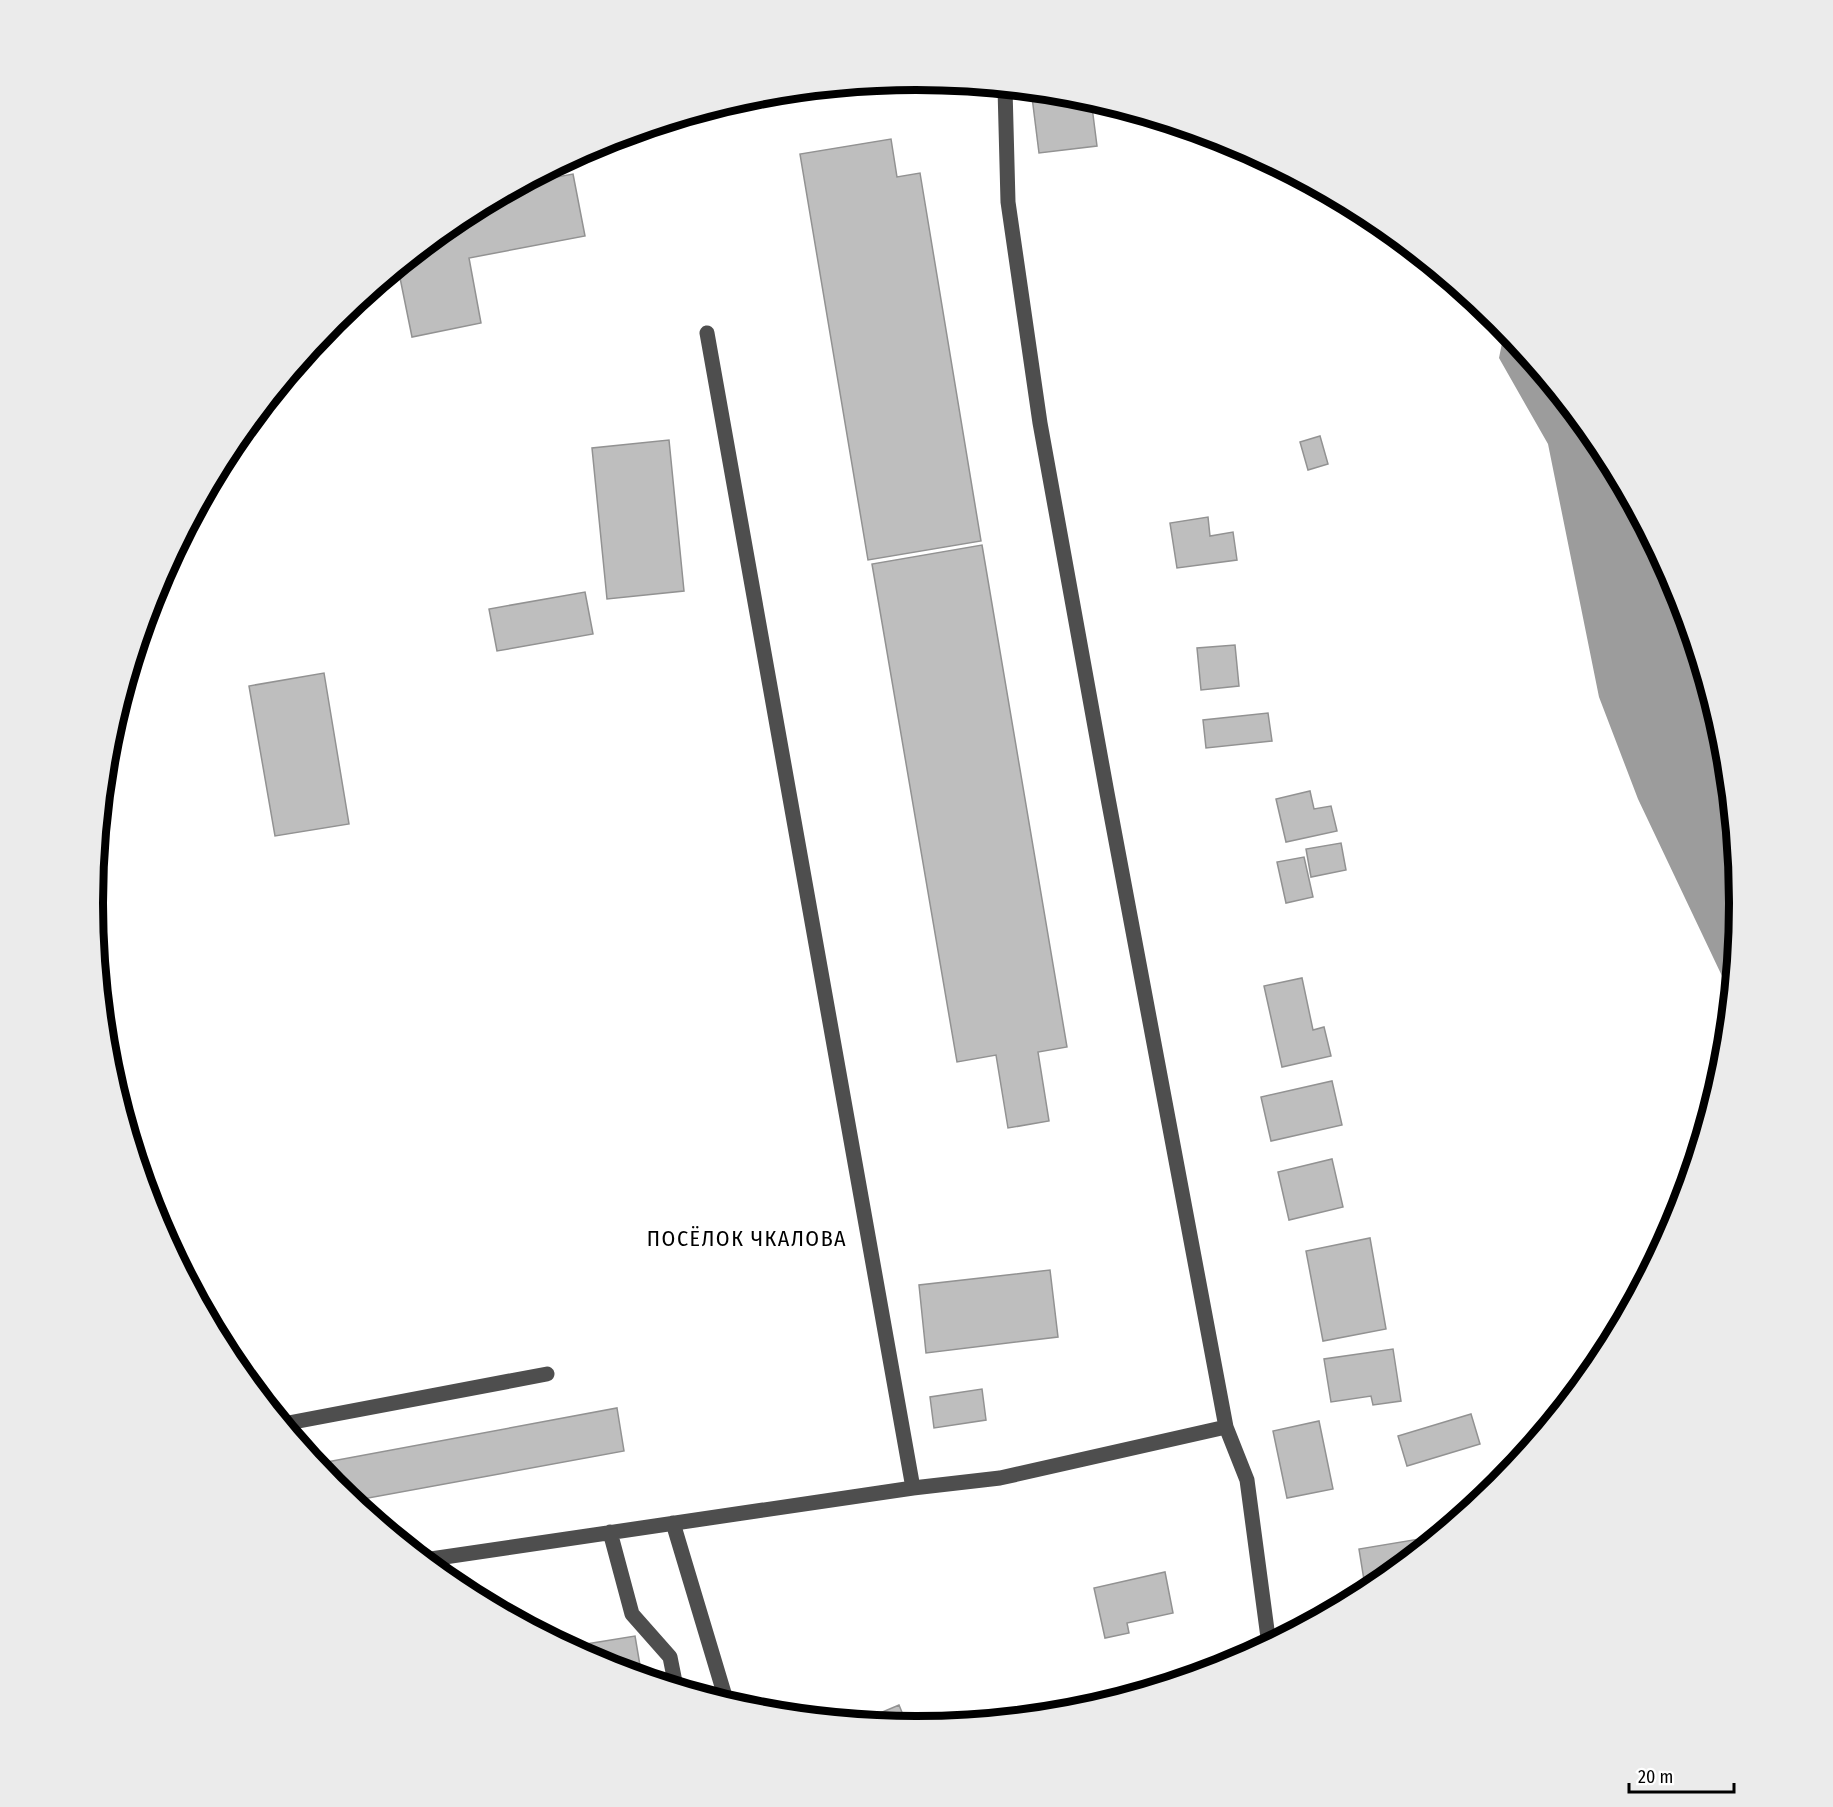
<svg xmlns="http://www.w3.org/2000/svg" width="1833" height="1807" font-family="'Fira Sans Condensed',sans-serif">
<rect width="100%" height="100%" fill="#fff"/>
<path fill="#9c9c9c" d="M1505 328 1602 446 1678 588 1725 743 1740 904 1731 995 1638 799 1599 697 1548 444 1499 358Z"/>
<path fill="#bebebe" stroke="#929292" stroke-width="1.5" d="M1060 94 1078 95 1091 99 1097 146 1039 153 1032 97Z
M891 139 897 177 920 173 981 541 868 560 800 154Z
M573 174 585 236 469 258 481 323 412 337 398 268 459 218 524 183Z
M1320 436 1328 464 1308 470 1300 442Z
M669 440 684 591 607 599 592 448Z
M1208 517 1210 536 1233 532 1237 560 1177 568 1170 523Z
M982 545 1067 1047 1038 1052 1049 1121 1008 1128 996 1055 957 1062 872 564Z
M585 592 593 634 497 651 489 609Z
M1235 645 1239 686 1201 690 1197 648Z
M324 673 349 824 275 836 249 686Z
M1268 713 1272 741 1206 748 1203 720Z
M1310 791 1314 809 1331 806 1337 831 1286 842 1276 799Z
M1341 843 1346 870 1311 877 1306 849Z
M1304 857 1313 897 1286 903 1277 862Z
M1302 978 1313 1030 1324 1027 1331 1056 1282 1067 1264 986Z
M1332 1081 1342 1125 1271 1141 1261 1097Z
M1332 1159 1343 1207 1289 1220 1278 1172Z
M1370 1238 1386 1329 1323 1341 1306 1251Z
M1050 1270 1058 1337 926 1353 919 1285Z
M1393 1349 1401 1401 1373 1405 1371 1396 1331 1402 1324 1359Z
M982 1389 986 1420 934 1428 930 1397Z
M617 1408 624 1451 352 1501 334 1486 316 1464Z
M1471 1414 1480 1444 1407 1466 1398 1436Z
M1319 1421 1333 1489 1287 1498 1273 1431Z
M1425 1538 1426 1546 1381 1583 1365 1586 1359 1549Z
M1165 1572 1173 1613 1127 1623 1129 1633 1105 1638 1094 1588Z
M635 1636 642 1677 601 1665 568 1647Z
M899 1705 908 1727 876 1724 873 1716Z"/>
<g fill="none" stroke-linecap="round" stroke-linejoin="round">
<path stroke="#4e4e4e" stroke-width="15" d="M707 333 913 1488
M283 1424 547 1374
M1226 1427 1247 1480 1269 1645
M673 1523 727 1703
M610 1532 632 1614 670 1657 676 1687
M424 1560 913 1488 1000 1478 1226 1427 1107 793 1040 423 1008 202 1005 88"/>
</g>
<g text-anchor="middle" stroke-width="5" stroke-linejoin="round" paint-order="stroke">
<g font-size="22" letter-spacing="1.5" fill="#000" stroke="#fff">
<text x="747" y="1246">ПОСЁЛОК ЧКАЛОВА</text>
</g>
</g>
<path d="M0 0H1833V1807H0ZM103 903a813 813 0 1 1 1626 0a813 813 0 1 1-1626 0Z" fill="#ebebeb" fill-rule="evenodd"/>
<path fill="none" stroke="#000" stroke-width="8" d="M103 903a813 813 0 1 1 1626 0a813 813 0 1 1-1626 0Z"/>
<path d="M1629 1783v9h105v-9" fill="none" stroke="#000000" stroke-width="3"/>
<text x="1638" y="1783" font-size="18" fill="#000000" stroke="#ffffff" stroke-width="4.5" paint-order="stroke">20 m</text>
</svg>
